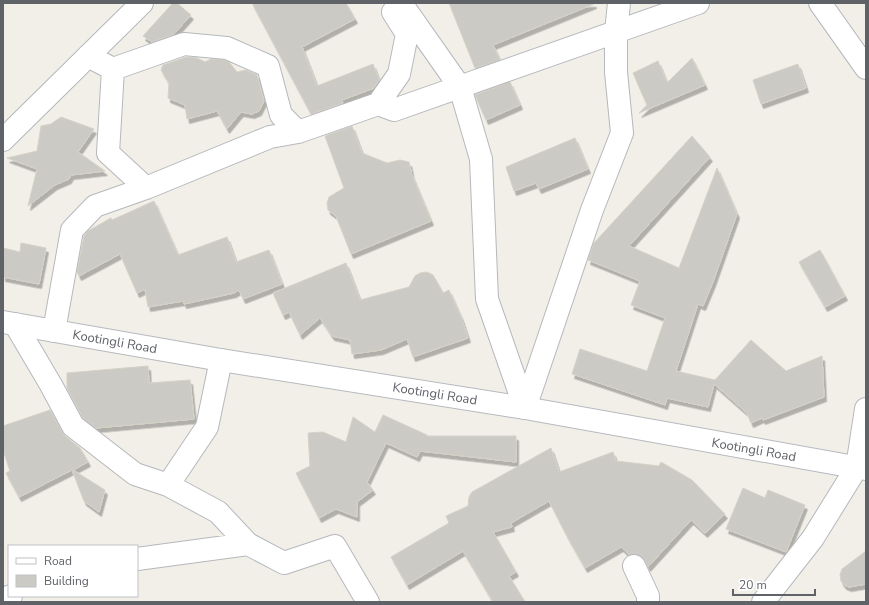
<svg xmlns="http://www.w3.org/2000/svg" width="869" height="605" font-family="'Nunito Sans',sans-serif">
<defs>
<filter id="shadow"><feDropShadow dx="2.5" dy="4.5" stdDeviation="0" flood-color="#0004"/></filter>
</defs>
<rect width="100%" height="100%" fill="#f1efe8"/>
<path fill="#cccac5" stroke="#d6d1c6" filter="url(#shadow)" d="M173 3H177L191 15 174 34 152 42 143 36Z
M252 3H346L355 19 302 47 317 86 373 64 379 80 374 88 342 100 343 103 311 114Z
M449 3H594V4L493 45 500 60 475 68Z
M186 57 197 58 205 62 211 59 224 60 229 62 237 72 246 70 257 75 264 101 259 111 252 114 241 112 227 129 217 111 187 119 185 105 168 98 169 83 161 70 163 65Z
M692 58 705 85 639 113 647 105 633 73 658 61 667 83Z
M798 64 806 88 761 104 753 80Z
M510 82 520 105 486 120 475 95Z
M61 117 94 129 78 152 105 171 71 175 69 179 55 185 28 206 37 169 7 158 37 151 41 126 51 124Z
M352 126 362 153 387 163 400 160 409 162 411 171V173L431 221 351 254 336 216 328 210 327 203 329 197 344 188 325 136Z
M692 136 710 157 629 246 679 268 717 168 737 214 713 282 703 306 698 304 676 371 715 380 751 340 786 371 822 356 824 397 763 420 762 418 751 423 747 413 714 384 708 407 667 398 665 405 572 374 580 349 647 371 665 318 631 305 640 281 588 260 594 243Z
M575 138 588 169 539 189 536 183 514 191 506 167Z
M154 201 178 255 227 237 236 262 269 250 282 284 243 299 239 290 234 293 184 304 183 301 148 307 145 289 137 293 120 254 79 276 77 272 84 236 88 231 111 218 112 220Z
M21 243 46 248 39 284 3 277V248L20 252Z
M820 250 845 296 825 307 799 262Z
M346 263 360 300 409 287 415 276 420 273 427 272 433 275 443 293 449 290 461 317 468 338 413 357 407 339 381 350 352 354 350 340 332 336 320 318 300 335 289 312 283 315 273 293Z
M148 366 149 383 190 380 194 419 96 428 83 418 67 388V373Z
M50 410 62 432 65 436 80 448 88 462 73 470 105 490 99 512 84 501 72 470 19 497 6 473 10 471 3 450V426Z
M383 415 427 435V436H516V462L420 451 417 457 386 443 367 482 373 490 357 502V517L336 509 319 518 296 473 310 466 308 433 323 432 346 442 353 417 375 432Z
M551 448 559 472 613 452 616 461 659 466 661 462 692 480 725 514 705 533 691 520 648 567 645 561 641 556 635 554 629 555 621 547 585 568 569 540 549 501 511 523 512 527 493 532 516 572 509 576 525 602H493L463 551 407 585 391 557 449 523 446 516 468 506 469 497 472 492Z
M743 488 765 498 768 490 805 505 786 552 726 529Z
M866 551V584L849 587 844 585 841 581 840 575 842 569Z"/>
<g fill="none" stroke-linecap="round" stroke-linejoin="round">
<defs>
<path id="street" d="M401 3 460 87 481 159 487 299 525 408 592 210 622 133 616 72V32L619 3
M820 3 866 68
M393 12 407 34 399 74 378 104 394 110 698 3
M88 56 113 69 184 44 227 48 268 66 281 115 298 132
M113 69 108 153 146 188
M3 140 142 3
M15 324 51 385 73 426 135 474 168 485 218 512 248 544 284 563 335 546 368 602
M54 331 72 230 95 206 146 188 270 137 298 132 378 104
M168 485 207 427 221 360
M137 559 248 544
M634 566 648 596V602
M3 599 11 596
M763 602 813 538 857 467 866 409"/>
<path id="secondary" d="M3 322 221 360 525 408 866 469"/>
</defs>
<use href="#street" stroke="#b5b8bc" stroke-width="24"/>
<use href="#secondary" stroke="#b6babf" stroke-width="24"/>
<use href="#street" stroke="#fff" stroke-width="22"/>
<use href="#secondary" stroke="#fff" stroke-width="22"/>
</g>
<g text-anchor="middle" stroke-width="3" stroke-linejoin="round" paint-order="stroke">
<g font-size="13" fill="#5f6368" stroke="#fff">
<text transform="translate(115 341) rotate(10)" y="5">Kootingli Road</text>
<text transform="translate(435 393) rotate(9)" y="5">Kootingli Road</text>
<text transform="translate(754 449) rotate(10)" y="5">Kootingli Road</text>
</g>
</g>
<rect width="869" height="605" fill="none" stroke="#5f6368" stroke-width="8"/>
<rect x="8" y="545" width="130" height="52" fill="#ffffff" stroke="#bfc1c3"/>
<rect x="16" y="558" width="20" height="6" fill="#ffffff" stroke="#bfc1c3"/>
<text x="44" y="565" font-size="12" fill="#5f6368">Road</text>
<rect x="16" y="575" width="20" height="12" fill="#cccac5" stroke="#bfc1c3"/>
<text x="44" y="585" font-size="12" fill="#5f6368">Building</text>
<path d="M733 589v6h82v-6" fill="none" stroke="#5f6368" stroke-width="2"/>
<text x="739" y="589" font-size="12" fill="#5f6368" stroke="#ffffff" stroke-width="3" paint-order="stroke">20 m</text>
</svg>
